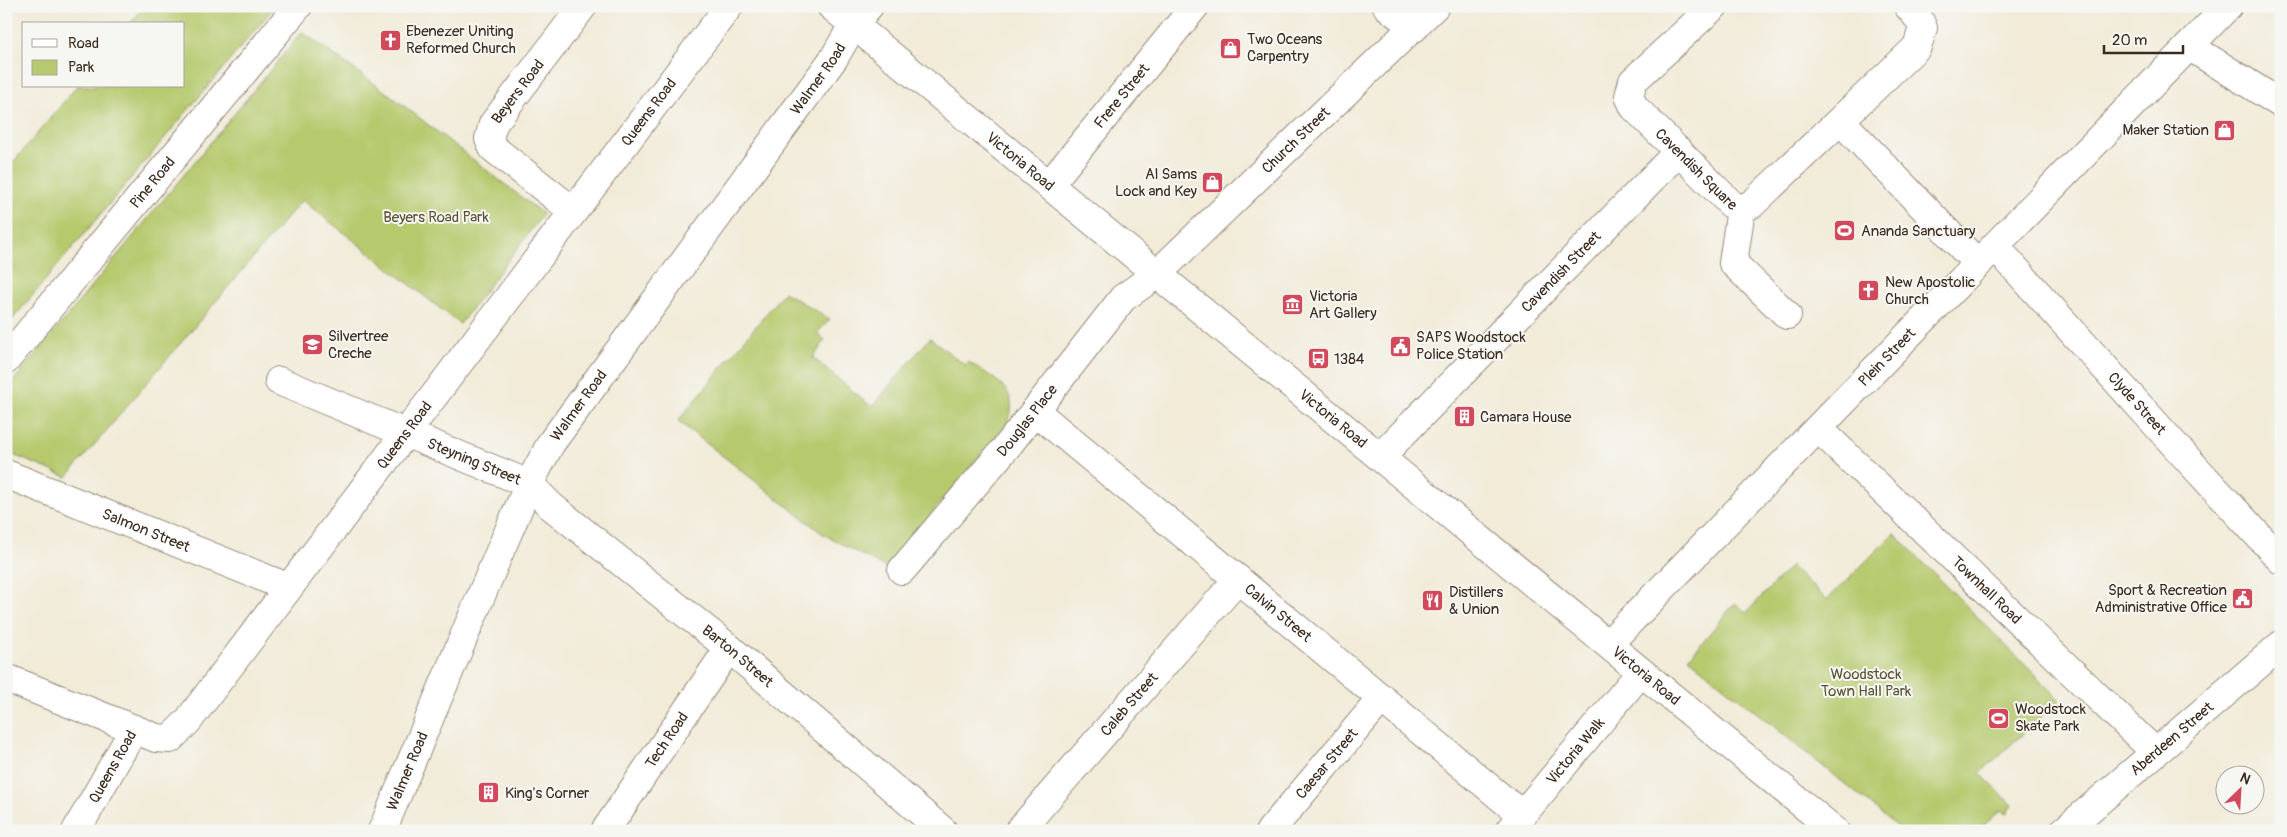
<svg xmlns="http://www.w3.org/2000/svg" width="2287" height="837" font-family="Pangolin,sans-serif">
<rect width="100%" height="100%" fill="#f6f6f2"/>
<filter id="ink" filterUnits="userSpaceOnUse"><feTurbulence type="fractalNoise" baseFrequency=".02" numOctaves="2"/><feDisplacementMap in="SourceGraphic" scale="10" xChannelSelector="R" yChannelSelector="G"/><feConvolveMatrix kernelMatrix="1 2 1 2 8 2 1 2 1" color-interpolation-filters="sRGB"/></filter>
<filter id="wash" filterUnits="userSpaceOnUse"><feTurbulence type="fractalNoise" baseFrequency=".0096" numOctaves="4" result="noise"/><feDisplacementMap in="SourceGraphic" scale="20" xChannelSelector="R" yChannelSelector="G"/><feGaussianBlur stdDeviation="1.12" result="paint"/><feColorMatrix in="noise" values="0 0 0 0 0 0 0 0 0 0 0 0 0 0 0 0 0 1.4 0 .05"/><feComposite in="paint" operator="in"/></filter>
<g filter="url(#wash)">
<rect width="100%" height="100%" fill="#f1ebd8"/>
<path fill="#b6c96d" stroke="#787a46" d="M145 6H267L272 10 6 327V171L77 86H184V24H130Z
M302 32 390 95 543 214 460 324 302 200 67 477 6 452V390Z
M784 292 830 319 817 333 825 340 813 358 872 407 930 338 965 365 969 362C992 378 1023 390 1007 423L886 568 823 534 678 421Z
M1894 533 2060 700 1980 773 2012 805 2006 814 2001 810 1983 826 1982 831H1903L1689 658 1735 603 1746 613 1791 566 1827 600Z"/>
</g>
<g filter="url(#ink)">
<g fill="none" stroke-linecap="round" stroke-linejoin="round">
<defs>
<g id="street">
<path d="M1387 6 1414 28"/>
<path id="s1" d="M1714 6 1633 81 1629 96 1634 107 1731 204 1741 209 1752 204 1917 47 1923 28 1919 19 1908 6"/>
<path d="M2189 46 2281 104"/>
<path d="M1841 121 1978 264"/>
<path id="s2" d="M1049 185 1195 6"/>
<path d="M1741 209 1733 263 1787 315"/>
<path id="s3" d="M573 211 493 148 489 139 493 124 583 6"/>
<path id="s4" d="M1995 246 2181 452 2281 560"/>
<path id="s5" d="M6 360 298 6"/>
<path id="s6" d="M279 381 529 484 551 506 729 648 943 831"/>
<path id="s7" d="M1035 411 1522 815"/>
<path id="s8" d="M1818 428 2155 752"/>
<path id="s9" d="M1380 457 1679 151"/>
<path id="s10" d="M6 474 287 587"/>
<path id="s11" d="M902 570 1009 444 1123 298 1156 275 1435 6"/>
<path id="s12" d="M1608 644 2228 6"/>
<path d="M6 678 134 729"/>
<path id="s13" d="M76 831 134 729 156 738 170 739 188 721 729 6"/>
<path id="s14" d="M382 831 497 558 529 484 551 443 834 58 853 25 869 6"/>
<path id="s15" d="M605 831 729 648"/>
<path id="s16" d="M1019 831 1238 579"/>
<path id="s17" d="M1270 831 1382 698"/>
<path id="s18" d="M1509 831 1641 672"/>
<path id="s19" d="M2064 831 2281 645"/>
</g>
<g id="secondary">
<path id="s20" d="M831 6 1835 831"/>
</g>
</defs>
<use href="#street" stroke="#968a7b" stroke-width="30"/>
<use href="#secondary" stroke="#968a7b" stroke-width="30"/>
<use href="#street" stroke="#fff" stroke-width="28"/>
<use href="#secondary" stroke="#fff" stroke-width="28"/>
</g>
</g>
<defs>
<symbol id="church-square" viewBox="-11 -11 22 22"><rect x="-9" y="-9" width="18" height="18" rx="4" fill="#d1495b" stroke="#f6f6f2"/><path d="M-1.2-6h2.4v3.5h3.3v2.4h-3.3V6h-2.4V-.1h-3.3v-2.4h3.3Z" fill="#fff"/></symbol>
<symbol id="shop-square" viewBox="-11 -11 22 22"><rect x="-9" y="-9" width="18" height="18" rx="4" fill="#d1495b" stroke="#f6f6f2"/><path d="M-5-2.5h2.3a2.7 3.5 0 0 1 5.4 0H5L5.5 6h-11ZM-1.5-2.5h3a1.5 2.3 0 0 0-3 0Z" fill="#fff"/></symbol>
<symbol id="stadium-square" viewBox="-11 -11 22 22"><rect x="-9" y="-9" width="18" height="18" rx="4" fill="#d1495b" stroke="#f6f6f2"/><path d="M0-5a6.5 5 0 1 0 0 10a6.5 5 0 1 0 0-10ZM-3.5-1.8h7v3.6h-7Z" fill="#fff"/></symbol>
<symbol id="museum-square" viewBox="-11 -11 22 22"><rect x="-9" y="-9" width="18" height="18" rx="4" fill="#d1495b" stroke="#f6f6f2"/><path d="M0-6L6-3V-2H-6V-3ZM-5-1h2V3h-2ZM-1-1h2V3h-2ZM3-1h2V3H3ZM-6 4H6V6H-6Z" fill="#fff"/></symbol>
<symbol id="school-square" viewBox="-11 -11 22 22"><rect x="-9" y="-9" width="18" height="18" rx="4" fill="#d1495b" stroke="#f6f6f2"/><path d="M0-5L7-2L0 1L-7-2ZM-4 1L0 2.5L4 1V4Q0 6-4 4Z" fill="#fff"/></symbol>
<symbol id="civic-square" viewBox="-11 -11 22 22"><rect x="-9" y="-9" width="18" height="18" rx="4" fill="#d1495b" stroke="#f6f6f2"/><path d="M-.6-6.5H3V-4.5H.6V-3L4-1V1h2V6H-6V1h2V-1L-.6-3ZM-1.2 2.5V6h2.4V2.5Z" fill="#fff"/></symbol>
<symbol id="bus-square" viewBox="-11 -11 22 22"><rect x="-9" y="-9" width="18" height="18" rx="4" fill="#d1495b" stroke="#f6f6f2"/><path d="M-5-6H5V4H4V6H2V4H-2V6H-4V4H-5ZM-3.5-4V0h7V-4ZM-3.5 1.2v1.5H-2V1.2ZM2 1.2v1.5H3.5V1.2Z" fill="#fff"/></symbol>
<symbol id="building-square" viewBox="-11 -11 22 22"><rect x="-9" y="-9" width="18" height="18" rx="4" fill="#d1495b" stroke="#f6f6f2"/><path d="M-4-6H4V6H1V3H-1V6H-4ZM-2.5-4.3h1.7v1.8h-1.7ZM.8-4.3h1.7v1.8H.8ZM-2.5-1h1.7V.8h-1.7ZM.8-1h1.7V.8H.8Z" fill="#fff"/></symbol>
<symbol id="restaurant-square" viewBox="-11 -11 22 22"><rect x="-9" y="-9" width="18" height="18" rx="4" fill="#d1495b" stroke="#f6f6f2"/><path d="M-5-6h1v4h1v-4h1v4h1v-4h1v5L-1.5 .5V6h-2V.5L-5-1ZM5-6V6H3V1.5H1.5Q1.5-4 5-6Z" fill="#fff"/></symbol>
</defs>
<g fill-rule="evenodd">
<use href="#church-square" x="378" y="28" width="25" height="25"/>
<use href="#shop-square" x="1218" y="36" width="25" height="25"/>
<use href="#shop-square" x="2212" y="118" width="25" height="25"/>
<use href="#shop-square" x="1200" y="170" width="25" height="25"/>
<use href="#stadium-square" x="1832" y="218" width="25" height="25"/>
<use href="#church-square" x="1856" y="278" width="25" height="25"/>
<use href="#museum-square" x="1280" y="292" width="25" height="25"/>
<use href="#school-square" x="300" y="332" width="25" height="25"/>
<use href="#civic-square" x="1388" y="334" width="25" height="25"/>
<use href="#bus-square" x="1306" y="346" width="25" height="25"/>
<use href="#building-square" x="1452" y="404" width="25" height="25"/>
<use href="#civic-square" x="2230" y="586" width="25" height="25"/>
<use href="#restaurant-square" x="1420" y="588" width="25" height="25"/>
<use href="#stadium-square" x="1986" y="706" width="25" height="25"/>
<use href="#building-square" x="476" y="780" width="25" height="25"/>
</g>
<g text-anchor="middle" stroke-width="4" stroke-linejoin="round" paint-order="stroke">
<g font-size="15" fill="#3b2a1e" stroke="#f6f6f2" text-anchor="start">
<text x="406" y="36">Ebenezer Uniting<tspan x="406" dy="17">Reformed Church</tspan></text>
<text x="1247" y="44">Two Oceans<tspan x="1247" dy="17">Carpentry</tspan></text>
<text x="2209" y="135" text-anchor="end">Maker Station</text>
<text x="1197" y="179" text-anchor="end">Al Sams<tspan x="1197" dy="17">Lock and Key</tspan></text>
<text x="1861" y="236">Ananda Sanctuary</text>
<text x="1885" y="287">New Apostolic<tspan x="1885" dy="17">Church</tspan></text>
<text x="1309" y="301">Victoria<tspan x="1309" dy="17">Art Gallery</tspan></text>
<text x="328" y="341">Silvertree<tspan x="328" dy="17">Creche</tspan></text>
<text x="1416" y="342">SAPS Woodstock<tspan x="1416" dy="17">Police Station</tspan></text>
<text x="1334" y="364">1384</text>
<text x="1480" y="422">Camara House</text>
<text x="2227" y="595" text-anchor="end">Sport &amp; Recreation<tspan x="2227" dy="17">Administrative Office</tspan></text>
<text x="1449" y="597">Distillers<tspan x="1449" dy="17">&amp; Union</tspan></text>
<text x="2015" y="714">Woodstock<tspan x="2015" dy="17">Skate Park</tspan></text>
<text x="505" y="798">King's Corner</text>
</g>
<g font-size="15" fill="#3b2a1e" stroke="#f6f6f2">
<text dy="5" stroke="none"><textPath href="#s14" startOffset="875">Walmer Road</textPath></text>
<text dy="5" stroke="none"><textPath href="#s3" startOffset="168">Beyers Road</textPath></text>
<text dy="5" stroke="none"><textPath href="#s2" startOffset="115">Frere Street</textPath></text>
<text dy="5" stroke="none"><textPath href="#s13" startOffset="944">Queens Road</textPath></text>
<text dy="5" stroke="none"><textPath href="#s11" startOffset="585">Church Street</textPath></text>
<text dy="5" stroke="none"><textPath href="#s20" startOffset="245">Victoria Road</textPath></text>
<text dy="5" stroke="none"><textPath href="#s1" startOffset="226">Cavendish Square</textPath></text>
<text dy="5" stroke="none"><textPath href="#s5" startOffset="230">Pine Road</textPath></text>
<text dy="5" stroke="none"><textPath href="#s9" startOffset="259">Cavendish Street</textPath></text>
<text dy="5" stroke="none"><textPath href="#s12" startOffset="400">Plein Street</textPath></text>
<text dy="5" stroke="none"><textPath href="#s4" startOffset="212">Clyde Street</textPath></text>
<text dy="5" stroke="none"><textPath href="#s14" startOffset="470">Walmer Road</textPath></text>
<text dy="5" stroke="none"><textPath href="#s20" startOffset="650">Victoria Road</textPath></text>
<text dy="5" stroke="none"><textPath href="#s11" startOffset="195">Douglas Place</textPath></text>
<text dy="5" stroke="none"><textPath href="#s13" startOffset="539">Queens Road</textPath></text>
<text dy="5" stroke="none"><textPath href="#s6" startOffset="211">Steyning Street</textPath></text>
<text dy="5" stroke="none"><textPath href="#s10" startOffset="151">Salmon Street</textPath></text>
<text dy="5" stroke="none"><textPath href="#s8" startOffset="234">Townhall Road</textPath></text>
<text dy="5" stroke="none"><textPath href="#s7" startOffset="316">Calvin Street</textPath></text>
<text dy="5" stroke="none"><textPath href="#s6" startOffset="541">Barton Street</textPath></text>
<text dy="5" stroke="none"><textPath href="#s20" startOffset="1055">Victoria Road</textPath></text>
<text dy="5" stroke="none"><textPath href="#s16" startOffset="168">Caleb Street</textPath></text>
<text dy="5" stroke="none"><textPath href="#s19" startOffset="142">Aberdeen Street</textPath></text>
<text dy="5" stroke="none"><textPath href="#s15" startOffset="110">Tech Road</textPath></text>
<text dy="5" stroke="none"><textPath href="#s18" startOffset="104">Victoria Walk</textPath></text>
<text dy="5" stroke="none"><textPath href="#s17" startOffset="88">Caesar Street</textPath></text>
<text dy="5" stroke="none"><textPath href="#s13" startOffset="74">Queens Road</textPath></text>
<text dy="5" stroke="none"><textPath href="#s14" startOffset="65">Walmer Road</textPath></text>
</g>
<g font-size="15" fill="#5a5232" stroke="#f6f6f2">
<text x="436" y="222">Beyers Road Park</text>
<text x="1866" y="679">Woodstock<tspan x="1866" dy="17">Town Hall Park</tspan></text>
</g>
</g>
<rect width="2287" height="837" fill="none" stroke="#f6f6f2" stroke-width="25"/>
<rect x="22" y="22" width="162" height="65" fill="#f6f6f2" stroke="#aba49d"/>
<rect x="32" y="39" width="25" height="8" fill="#ffffff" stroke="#aba49d"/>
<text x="68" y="48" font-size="15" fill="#3b2a1e">Road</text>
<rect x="32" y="60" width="25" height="15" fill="#b6c96d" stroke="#aba49d"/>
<text x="68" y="72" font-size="15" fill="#3b2a1e">Park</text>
<g transform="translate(2240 790) rotate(25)"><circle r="24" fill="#f6f6f2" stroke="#aba49d"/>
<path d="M0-4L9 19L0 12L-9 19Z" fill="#d1495b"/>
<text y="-8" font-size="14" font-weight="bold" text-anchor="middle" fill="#3b2a1e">N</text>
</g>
<path d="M2104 45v8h79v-8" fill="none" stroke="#3b2a1e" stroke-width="2.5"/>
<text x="2112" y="45" font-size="15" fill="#3b2a1e" stroke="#f6f6f2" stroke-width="4" paint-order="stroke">20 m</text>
</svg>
